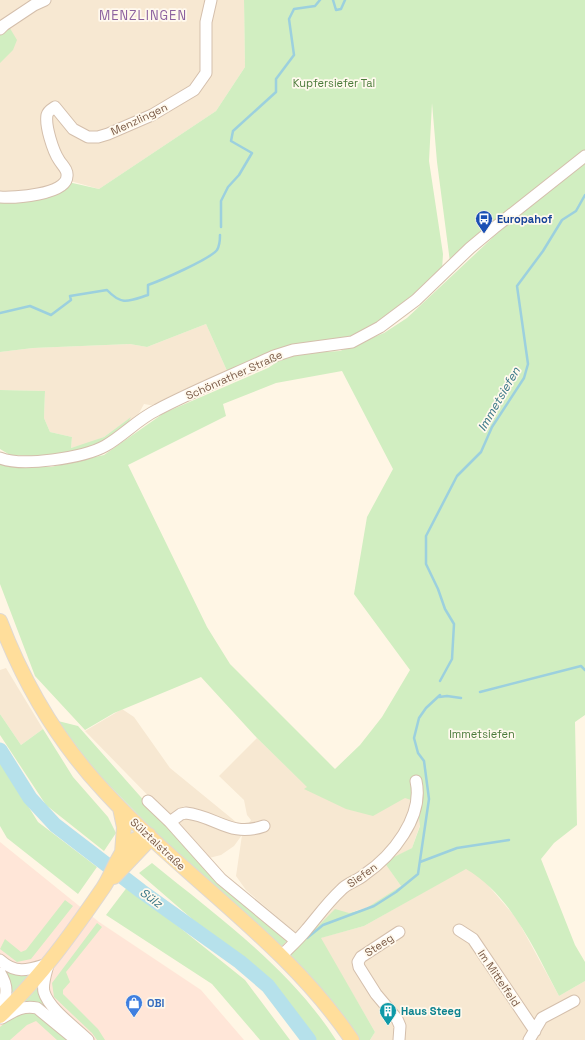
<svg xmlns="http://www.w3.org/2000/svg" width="585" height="1040" font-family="'Space Grotesk',sans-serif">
<rect width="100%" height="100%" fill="#fff6e5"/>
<path fill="#f7e8d2" d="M0 0H244L245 67 216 111 99 189 67 180 57 187 0 193Z
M206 324 228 373 155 406 144 404 138 415 129 422 130 418 104 437 88 443 71 448 72 437 50 432 44 418 45 391 0 390V352L33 348 130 344 147 347Z
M6 668 43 729 21 745 0 714V670Z
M122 709 134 717 170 768 236 822 242 834 251 820 247 815 244 800 219 776 257 738 313 792 434 785 412 848 385 863 401 886 372 906 349 913 303 939 246 890 236 876 242 835 234 846 221 855 209 858 85 731Z
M466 868 481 877 517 919 559 996 585 981V1040H370L375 1032 320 938 364 926Z"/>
<path fill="#ffe6d8" d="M0 842 99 922 201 990 244 1040H0Z"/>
<path fill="#d1eec1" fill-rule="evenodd" d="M244 0H585V152L450 262 437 162 432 103 429 161 443 254 442 270C417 293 389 320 358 335 339 343 318 339 298 344 274 349 250 363 228 373L206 324 147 347 130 344 33 348 0 352V199L68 182 99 189 216 111 245 67Z
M8 25 17 40 13 50 0 63V35Z
M585 163V715L575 722 577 825 554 843 541 859 575 945 585 962V981L559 996C535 951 512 896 466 869L364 926 321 938 375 1032 370 1040H360L289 955 335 909 349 913 365 909 401 886 384 862 412 848 420 826 417 802 405 798 373 816 346 809 304 789 307 787 257 738 201 677 114 713 85 730 35 676 0 584V464L51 467 104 455 164 413 268 368 289 354 340 351 384 333 407 318 505 226ZM342 371 393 469 367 517 354 594 410 670 382 717 360 745 335 769 230 664 207 627 128 465 226 416 223 404 276 383Z
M0 390 45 391 44 418 50 432 72 437 71 448 104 437 131 417 126 427 104 443 49 457 10 455 0 449Z
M0 714 21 745 43 729 73 777 108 817 116 833 104 851 46 805 0 735Z
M58 721 78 726 147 804 291 937 281 947 185 862 93 769Z
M0 761 38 822 97 867 78 894 7 838 0 826Z
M152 863C217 916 290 968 336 1040H311L299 1023 235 956 139 873Z
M128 886 245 980 290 1040H260L212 984 106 915Z
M65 900 73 906 31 959 17 962 0 949 5 939 21 952 26 950Z
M97 923 102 927 66 972 70 982 63 990V994L98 1029 105 1040H97L92 1033 54 997 52 983Z
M0 964 34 971 7 1001 0 969Z
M40 981 84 1040 46 1010 19 1005Z
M37 1011 72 1040H57L36 1021 27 1025 10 1040H0V1027L14 1015Z"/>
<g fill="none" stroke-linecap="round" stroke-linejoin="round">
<path stroke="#9cd0de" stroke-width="2.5" d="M333 0 336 10 341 9 345 0
M221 227V201L228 187 239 175 252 153 231 141 233 131 276 92V79L294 55 289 19 294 9 315 6 320 0
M0 313 30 306 51 315 71 300 70 296 107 290C122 306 129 301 148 295V285C162 280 210 259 217 250 220 245 220 241 220 235
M440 681 452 659 454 624 445 609 438 589 426 564V536L457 476 481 452 492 427 524 378 528 364 517 286 543 251 562 220 576 211 585 195
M480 692 581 666 585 670
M439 697 447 696 461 698
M420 862 457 848 509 840
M307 938 323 925 374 906 396 892 418 874 429 799 424 761 418 753 414 738 419 718 426 708 440 695"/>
<path stroke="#b6e1eb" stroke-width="15" d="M0 750 30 798 55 825 141 891 240 962 268 986 309 1040"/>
<defs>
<path id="minor" d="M0 29 4 25 34 5 45 0
M0 197C13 198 67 195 67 176 68 170 62 165 59 160 53 151 45 126 47 115 48 111 52 109 55 107L73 129 88 137H98L108 134 152 115 194 90 206 73V22L211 0
M0 458C22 467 83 458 105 446 123 436 138 419 157 410 195 390 235 374 274 356L293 350 352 342 380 327 416 300 470 248 494 228 585 156
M148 801 170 822 221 879 296 941
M170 822 181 814 186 813C216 816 230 838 264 826
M459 930 473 939 535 1031
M281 956C290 947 299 939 307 929 318 916 328 902 341 890 347 883 357 881 364 875 392 856 424 817 416 781
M0 960C17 975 28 970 48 964
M48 965C46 973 42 984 44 992 49 1009 76 1028 88 1040
M0 973C8 986 8 995 0 1009
M2 1018C14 1011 23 1005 37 1008L76 1040
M399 1040 400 1026 397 1019 376 994 359 967 358 962 361 957 399 932
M529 1040 542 1018 574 1001"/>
<path id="major" d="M0 621C24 684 59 743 105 792 184 878 286 942 352 1040
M120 808 124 827 122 853
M114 877 151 838
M0 1016C40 978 72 933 103 888 112 875 116 858 127 846 133 839 140 837 149 835"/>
</defs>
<use href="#minor" stroke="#d4bfac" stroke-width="13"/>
<use href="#major" stroke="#dfd8d3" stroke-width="16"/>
<use href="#minor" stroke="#fff" stroke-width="11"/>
<use href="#major" stroke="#ffde9b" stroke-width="14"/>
</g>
<defs>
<symbol id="bus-pin" viewBox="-11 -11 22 30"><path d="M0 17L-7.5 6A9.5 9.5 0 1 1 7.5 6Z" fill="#1a4fb4" stroke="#fff9ed"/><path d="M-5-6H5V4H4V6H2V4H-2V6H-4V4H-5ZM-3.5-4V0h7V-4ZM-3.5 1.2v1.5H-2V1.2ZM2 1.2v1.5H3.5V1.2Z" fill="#fff"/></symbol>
<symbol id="shop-pin" viewBox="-11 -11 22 30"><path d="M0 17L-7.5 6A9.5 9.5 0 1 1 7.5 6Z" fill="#3f7fe0" stroke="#fff9ed"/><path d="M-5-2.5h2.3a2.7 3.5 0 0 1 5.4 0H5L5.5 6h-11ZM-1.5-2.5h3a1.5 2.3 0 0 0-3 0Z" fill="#fff"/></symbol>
<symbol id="building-pin" viewBox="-11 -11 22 30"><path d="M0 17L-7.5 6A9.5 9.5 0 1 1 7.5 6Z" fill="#0f9aa8" stroke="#fff9ed"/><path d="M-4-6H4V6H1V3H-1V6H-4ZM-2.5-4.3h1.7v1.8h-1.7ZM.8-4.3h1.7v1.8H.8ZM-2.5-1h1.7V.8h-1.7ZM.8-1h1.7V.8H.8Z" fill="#fff"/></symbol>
</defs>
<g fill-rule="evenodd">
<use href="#bus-pin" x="474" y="209" width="20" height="27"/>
<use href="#shop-pin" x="124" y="993" width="20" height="27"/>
<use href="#building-pin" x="378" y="1001" width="20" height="27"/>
</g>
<g text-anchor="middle" stroke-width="3.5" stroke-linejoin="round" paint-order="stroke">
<g font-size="11" fill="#4b7b3b" stroke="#fff9ed">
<text x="334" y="87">Kupfersiefer Tal</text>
<text x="482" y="738">Immetsiefen</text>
</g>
<g font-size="11" fill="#7b5b47" stroke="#fff9ed">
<text transform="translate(139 119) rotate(-25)" y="4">Menzlingen</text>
<text transform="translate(234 375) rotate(-24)" y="4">Schönrather Straße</text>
<text transform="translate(158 844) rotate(43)" y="4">Sülztalstraße</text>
<text transform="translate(362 875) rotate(-35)" y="4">Siefen</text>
<text transform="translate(379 945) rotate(-33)" y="4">Steeg</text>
<text transform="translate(499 978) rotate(56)" y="4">Im Mittelfeld</text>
</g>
<g font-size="11" font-weight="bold" fill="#164399" stroke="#fff9ed" text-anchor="start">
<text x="497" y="223">Europahof</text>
</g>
<g font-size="11" font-weight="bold" fill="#366cbe" stroke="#fff9ed" text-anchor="start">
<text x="147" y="1007">OBI</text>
</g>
<g font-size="11" font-weight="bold" fill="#0d838f" stroke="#fff9ed" text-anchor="start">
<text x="401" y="1015">Haus Steeg</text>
</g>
<g font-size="12" font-style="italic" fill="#3b7889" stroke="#fff9ed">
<text transform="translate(499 399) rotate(-60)" y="4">Immetsiefen</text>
<text transform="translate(151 898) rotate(36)" y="4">Sülz</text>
</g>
<g font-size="13" letter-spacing="1" fill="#8d629f" stroke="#fff9ed">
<text x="143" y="20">MENZLINGEN</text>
</g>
</g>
</svg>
